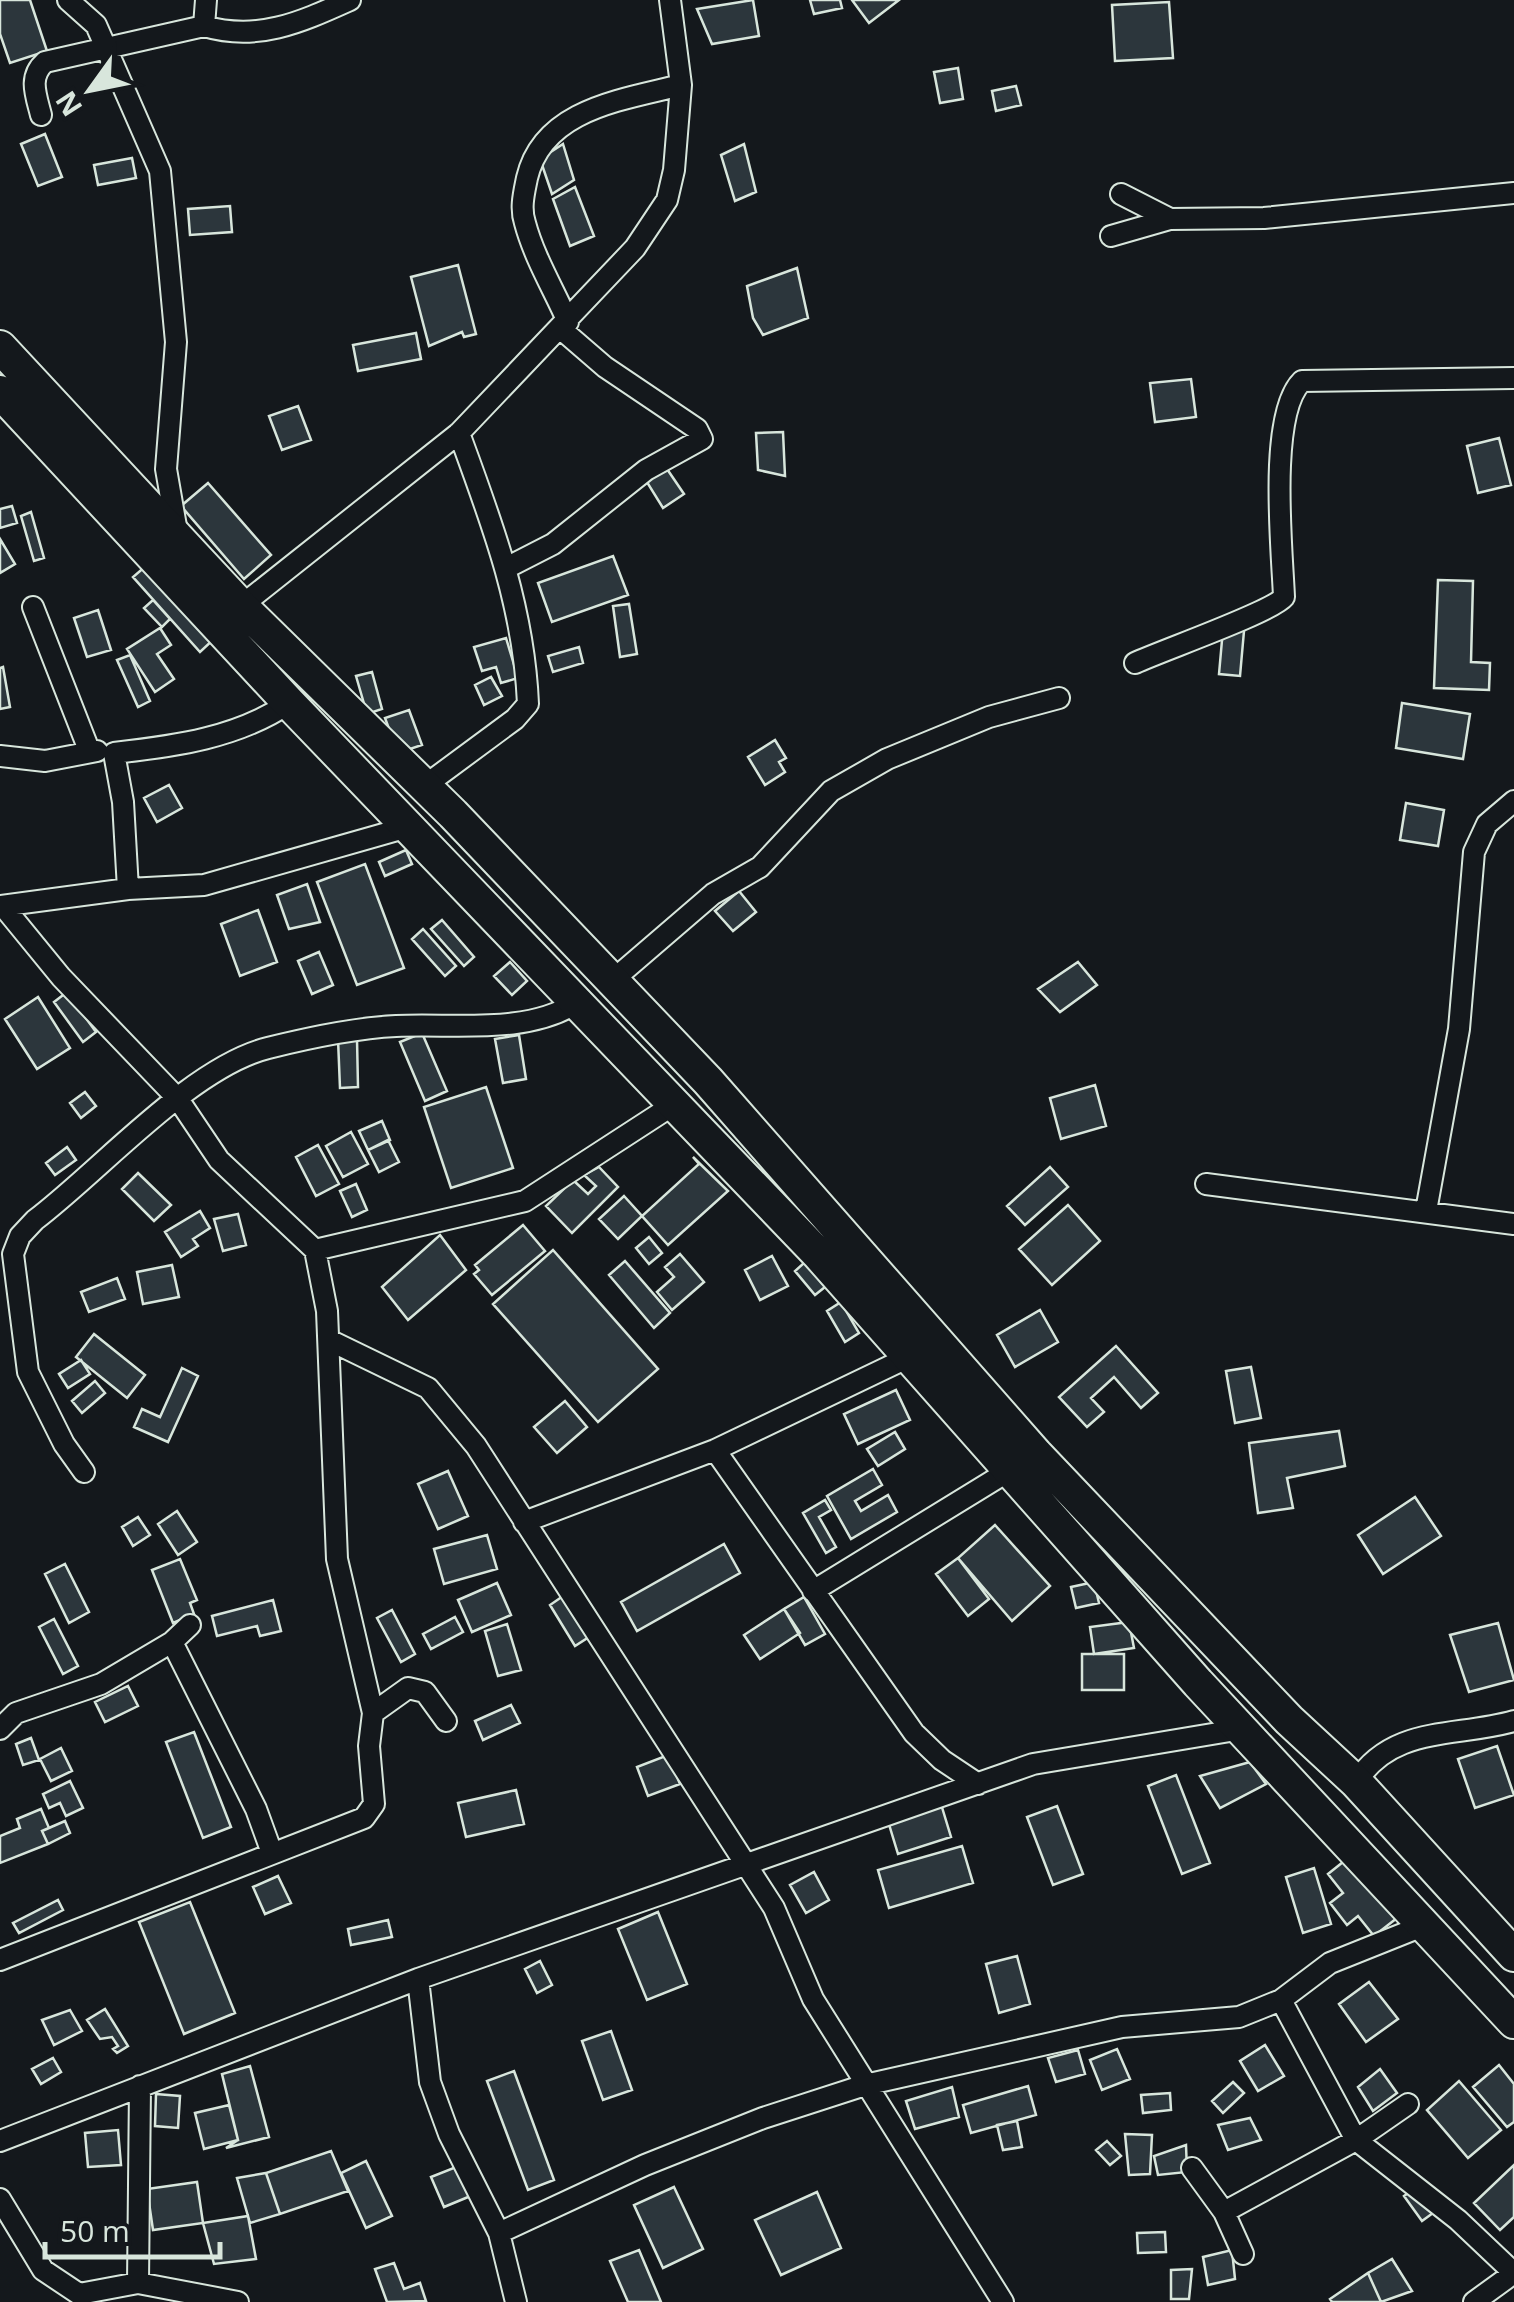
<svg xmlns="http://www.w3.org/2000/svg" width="1514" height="2302" font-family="'Open Sans',sans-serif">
<rect width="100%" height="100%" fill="#14181c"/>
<path fill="#2c363c" stroke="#d8e6dc" stroke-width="2.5" d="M0 0H30L47 51 10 63 0 34Z
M753 0 759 36 712 44 697 9Z
M810 0H840L842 8 814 14Z
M852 0H899L869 23Z
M1169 2 1173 58 1115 61 1112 5Z
M958 68 963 99 940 103 934 72Z
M1016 86 1021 105 996 111 992 91Z
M45 134 62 177 38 186 21 144Z
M563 144 574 180 552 194 540 159Z
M744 144 756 192 735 201 721 155Z
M132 158 136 178 98 185 94 165Z
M575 187 594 236 570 246 553 199Z
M230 206 232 232 190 235 188 209Z
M458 265 476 334 464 337 462 332 429 346 411 277Z
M797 268 808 318 763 335 753 318 747 286Z
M416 333 421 359 358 371 353 345Z
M1191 379 1196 417 1155 422 1150 383Z
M298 406 311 440 282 450 269 416Z
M783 432 785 476 758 470 756 433Z
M1499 438 1511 485 1478 493 1467 446Z
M665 466 684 494 663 508 645 479Z
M208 483 271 555 244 579 181 506Z
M12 506 17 523 0 528V509Z
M31 512 44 558 34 561 21 516Z
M0 539 15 564 0 573Z
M613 556 628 595 552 622 538 583Z
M147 565 214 639 200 652 133 577Z
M1438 580 1473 581 1471 662 1490 663 1489 690 1434 688Z
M153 600 170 619 162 627 144 608Z
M629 604 637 654 620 657 613 606Z
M98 610 111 650 87 657 74 618Z
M160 628 171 645 157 654 174 679 155 692 127 649Z
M1223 629 1244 631 1240 676 1219 674Z
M506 638 518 678 501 683 496 667 482 671 474 647Z
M579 647 583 663 553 672 548 656Z
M130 655 150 701 138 707 117 660Z
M3 667 10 707 0 709V668Z
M372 672 382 709 367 714 356 676Z
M491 677 502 696 484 705 475 685Z
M1402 703 1470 714 1463 759 1396 748Z
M409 710 422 745 398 753 385 718Z
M775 740 786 758 779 762 785 772 765 785 748 757Z
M169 785 182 808 157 822 144 798Z
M1406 803 1444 810 1438 846 1400 840Z
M406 850 412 864 385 876 379 862Z
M365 864 404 968 357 985 317 882Z
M307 884 320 922 289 929 277 895Z
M739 891 756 912 733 931 715 911Z
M258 910 277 962 240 976 221 924Z
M442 920 474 957 464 966 431 929Z
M423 929 456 966 445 976 412 939Z
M319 952 333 985 312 994 298 961Z
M510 962 527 981 512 995 494 976Z
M1078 962 1097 985 1060 1012 1038 989Z
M67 992 96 1032 83 1042 54 1002Z
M38 997 70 1048 37 1069 5 1019Z
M422 1033 447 1091 425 1101 400 1042Z
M519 1035 526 1079 503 1083 495 1039Z
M338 1039H357L358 1087 340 1088Z
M1095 1085 1106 1126 1061 1139 1050 1098Z
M486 1087 513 1168 451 1188 424 1107Z
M85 1092 96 1106 81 1118 70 1103Z
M382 1121 390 1140 368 1150 359 1131Z
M351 1132 368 1164 343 1177 326 1146Z
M388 1140 399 1162 379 1172 368 1150Z
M318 1145 339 1184 316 1196 296 1157Z
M67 1147 76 1160 55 1175 46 1163Z
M693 1157 728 1191 668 1245 642 1216 699 1164Z
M599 1167 618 1187 572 1233 546 1206 573 1180 588 1194 596 1186 584 1175Z
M1050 1167 1068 1187 1025 1225 1007 1206Z
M138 1173 171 1205 154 1221 122 1189Z
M356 1184 367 1210 352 1217 340 1191Z
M624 1196 642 1216 618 1239 599 1219Z
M1068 1205 1100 1241 1052 1285 1019 1249Z
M200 1211 210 1228 193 1239 198 1246 181 1257 165 1232Z
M238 1214 246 1245 223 1251 214 1219Z
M523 1225 545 1251 492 1295 474 1274 479 1270 475 1265Z
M440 1235 466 1270 408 1320 382 1287Z
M649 1237 662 1253 649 1264 636 1248Z
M553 1250 658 1369 598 1422 493 1304Z
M680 1254 704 1282 672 1310 657 1292 674 1277 665 1267Z
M772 1256 788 1286 760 1300 745 1270Z
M625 1261 670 1313 654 1328 609 1275Z
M805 1262 825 1287 815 1295 795 1271Z
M172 1265 179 1297 143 1304 137 1272Z
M117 1278 125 1299 89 1312 81 1292Z
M841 1302 859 1333 845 1342 827 1311Z
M1040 1310 1058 1342 1015 1367 997 1335Z
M94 1334 145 1375 127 1398 76 1357Z
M1116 1346 1158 1393 1141 1408 1114 1377 1091 1398 1104 1412 1087 1427 1059 1397Z
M81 1360 90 1374 68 1388 59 1374Z
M1251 1367 1261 1418 1235 1423 1226 1371Z
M182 1368 198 1376 168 1442 134 1427 142 1409 160 1417Z
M95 1381 105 1393 82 1413 72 1401Z
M896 1390 910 1420 858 1444 844 1414Z
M565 1401 587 1427 557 1453 534 1427Z
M1339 1431 1345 1466 1287 1478 1293 1508 1258 1513 1249 1443Z
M895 1432 905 1449 878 1466 867 1449Z
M873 1469 882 1485 855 1501 861 1511 888 1495 897 1512 851 1539 827 1496Z
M448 1471 468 1516 438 1529 418 1484Z
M1415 1497 1441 1536 1383 1574 1358 1535Z
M825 1500 831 1510 819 1517 836 1547 826 1553 803 1513Z
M177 1511 197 1542 178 1555 158 1524Z
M138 1517 150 1535 133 1546 122 1527Z
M995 1525 1050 1586 1012 1621 958 1558Z
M487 1535 497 1569 444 1584 434 1549Z
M724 1544 740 1573 637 1631 621 1602Z
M958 1558 989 1599 968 1616 936 1574Z
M180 1559 197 1600 190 1603 194 1614 173 1623 152 1570Z
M65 1564 89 1612 69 1623 45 1574Z
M1094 1582 1099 1603 1076 1608 1071 1587Z
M497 1583 511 1615 472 1632 458 1600Z
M566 1594 592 1635 575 1646 550 1605Z
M804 1597 825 1634 805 1645 784 1609Z
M273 1600 281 1631 260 1636 257 1626 217 1636 212 1616Z
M784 1609 800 1633 760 1659 744 1635Z
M392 1610 415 1654 401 1662 377 1618Z
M455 1617 463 1632 431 1649 423 1634Z
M54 1619 78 1666 63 1674 39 1627Z
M1129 1622 1134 1648 1094 1654 1090 1627Z
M1498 1623 1514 1680 1469 1692 1450 1635Z
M507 1624 521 1670 498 1676 485 1631Z
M1082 1654H1124V1690H1082Z
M128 1686 138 1706 105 1722 95 1702Z
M511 1705 520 1723 483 1740 475 1721Z
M194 1732 231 1827 203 1838 166 1742Z
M31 1738 39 1760 23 1765 16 1744Z
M1497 1746 1514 1795 1475 1808 1458 1759Z
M61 1748 72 1771 51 1781 40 1759Z
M668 1755 680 1784 648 1796 637 1767Z
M1250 1762 1266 1784 1220 1808 1200 1776Z
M1176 1775 1210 1863 1182 1874 1148 1786Z
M70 1781 83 1808 66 1816 60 1803 49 1808 43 1794Z
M516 1790 524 1824 466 1837 458 1803Z
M941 1804 951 1837 898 1854 888 1821Z
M1057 1806 1083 1874 1053 1885 1027 1817Z
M41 1809 49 1828 42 1831 48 1844 0 1863V1836L20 1828 17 1819Z
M65 1821 70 1833 48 1844 42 1831Z
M962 1846 973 1883 889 1908 878 1870Z
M1348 1858 1397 1918 1374 1936 1358 1916 1347 1925 1330 1903 1343 1893 1328 1874Z
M1314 1868 1331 1924 1303 1933 1286 1877Z
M814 1872 829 1900 806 1913 790 1885Z
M278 1876 291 1903 265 1914 253 1887Z
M58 1900 63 1910 19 1933 13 1923Z
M190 1902 235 2013 184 2034 139 1922Z
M658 1912 687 1984 647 2000 618 1929Z
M388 1920 392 1937 351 1945 348 1929Z
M1017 1956 1030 2004 999 2013 986 1964Z
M540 1961 552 1985 537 1993 525 1969Z
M1369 1982 1398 2019 1366 2042 1339 2004Z
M105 2009 128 2046 117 2053 113 2049 118 2046 112 2037 100 2039 87 2020Z
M70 2010 82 2031 54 2045 42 2020Z
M611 2031 632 2090 603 2100 582 2041Z
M1265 2045 1284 2076 1258 2091 1240 2061Z
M1117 2049 1130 2079 1102 2090 1090 2060Z
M1078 2050 1085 2074 1056 2082 1048 2058Z
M53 2058 61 2072 41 2084 32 2069Z
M1499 2065 1514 2084V2122L1507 2127 1473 2087Z
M250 2066 269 2137 226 2148 238 2140 222 2074Z
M1380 2069 1397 2093 1373 2111 1358 2087Z
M514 2071 554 2180 528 2190 487 2081Z
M1459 2081 1501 2130 1468 2158 1427 2110Z
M1233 2082 1244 2093 1223 2113 1212 2101Z
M1028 2086 1036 2115 971 2133 963 2105Z
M952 2087 959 2117 915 2129 906 2101Z
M1170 2093 1171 2110 1143 2113 1141 2095Z
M156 2094 180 2096 178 2128 155 2126Z
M229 2105 238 2140 204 2149 195 2113Z
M1250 2118 1261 2140 1228 2150 1218 2125Z
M1017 2121 1022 2147 1003 2150 997 2125Z
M118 2130 121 2165 88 2167 85 2133Z
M1125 2134 1152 2135 1150 2174 1129 2175Z
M1107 2141 1121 2156 1110 2165 1096 2150Z
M1186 2145 1187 2172 1158 2175 1154 2156Z
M331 2151 348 2191 280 2214 266 2173Z
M366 2161 392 2216 366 2228 341 2173Z
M461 2165 473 2195 444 2207 431 2177Z
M1514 2165V2217L1500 2230 1474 2203Z
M266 2173 280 2214 250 2223 237 2178Z
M197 2182 203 2223 153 2230 147 2189Z
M674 2187 703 2249 663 2268 634 2205Z
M1415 2188 1433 2213 1422 2221 1404 2196Z
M817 2192 841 2248 781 2275 755 2220Z
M248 2216 256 2259 214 2264 203 2223Z
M1165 2232 1166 2252 1138 2253 1137 2233Z
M639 2250 661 2302H628L610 2261Z
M1232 2250 1235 2279 1208 2285 1203 2257Z
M1392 2259 1412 2291 1381 2302 1368 2273Z
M394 2263 404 2289 420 2283 426 2301 387 2302 375 2269Z
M1192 2269 1189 2299H1171V2270Z
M1368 2273 1381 2302H1332L1330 2299Z"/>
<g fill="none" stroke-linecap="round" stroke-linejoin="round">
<defs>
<path id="street" d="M68 0 96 25 160 171 176 342 166 469 177 532
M204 26C258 42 301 22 350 0
M41 115C36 95 28 77 45 62L204 26 206 0
M1121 194 1170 219
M1111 236 1170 219 1264 218 1514 193
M568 322C554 290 534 257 525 223 520 208 524 193 527 178 543 109 622 100 681 85
M508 567 553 544 646 470 702 439 697 429 605 367 561 329
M241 606 459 433 635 248 667 200 674 170 681 85 670 0
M33 607 89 750
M1135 663C1163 650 1272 612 1284 597 1282 549 1268 414 1302 381L1514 378
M0 756 45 761 97 751
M423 787 515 719 528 704C524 607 492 523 459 433
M128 889 123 802 114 753C176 746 237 738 289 703
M0 906 128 889 204 885 408 827
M3 906 61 977 178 1099 219 1160 315 1250 327 1311 337 1559 373 1713 408 1688 425 1692 446 1721
M613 980 713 894 760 867 831 791 887 759 989 717 1059 698
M1206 1184 1514 1224
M1426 1211 1459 1029 1474 852 1487 824 1514 801
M315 1250 525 1201 673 1105
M329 1340 428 1388 476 1446 774 1908 813 1999 1003 2302
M715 1450 914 1733 942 1760 978 1784
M84 1472 64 1444 28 1372 13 1254 20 1236 35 1220C101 1170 191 1067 268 1048 308 1038 355 1028 396 1026 453 1023 526 1035 576 1003
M524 1522 715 1450 909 1357
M813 1591 1007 1472
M190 1625 172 1642 256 1809 272 1853
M0 1729 16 1713 101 1684 172 1642
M1356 1782C1393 1725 1454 1738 1514 1721
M1425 1925 1330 1963 1281 2000 1356 2140 1458 2220 1514 2273
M0 1960 364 1818 374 1804 369 1746 373 1713
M418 1979 430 2082 449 2134 499 2233 516 2302
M0 2141 418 1979 1033 1764 1242 1729
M1192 2168 1224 2212
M0 2199 43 2270 79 2294 138 2283 238 2302
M499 2233 645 2165 763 2118 865 2085 1122 2027 1239 2017 1281 2000
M1243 2254 1224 2212 1356 2140 1408 2104
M138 2283 140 2086
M1474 2302 1514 2273"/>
<path id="primary" d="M0 347 241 606 453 814 708 1081 1036 1454 1289 1720 1356 1782 1514 1955
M0 392 289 703 818 1254 1198 1683 1514 2022"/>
</defs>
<use href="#street" stroke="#d8e6dc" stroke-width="24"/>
<use href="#primary" stroke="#d8e6dc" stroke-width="36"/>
<use href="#street" stroke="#14181c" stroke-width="20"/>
<use href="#primary" stroke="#14181c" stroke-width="32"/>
</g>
<g transform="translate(90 90) rotate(237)" stroke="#14181c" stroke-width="8" paint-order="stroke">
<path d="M0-8L18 38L0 25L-18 38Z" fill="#d8e6dc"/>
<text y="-15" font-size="28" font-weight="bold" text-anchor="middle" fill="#d8e6dc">N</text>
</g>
<path d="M45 2242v15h175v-15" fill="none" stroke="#d8e6dc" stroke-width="5"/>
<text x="60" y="2242" font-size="30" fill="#d8e6dc" stroke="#14181c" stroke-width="8" paint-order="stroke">50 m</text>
</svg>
